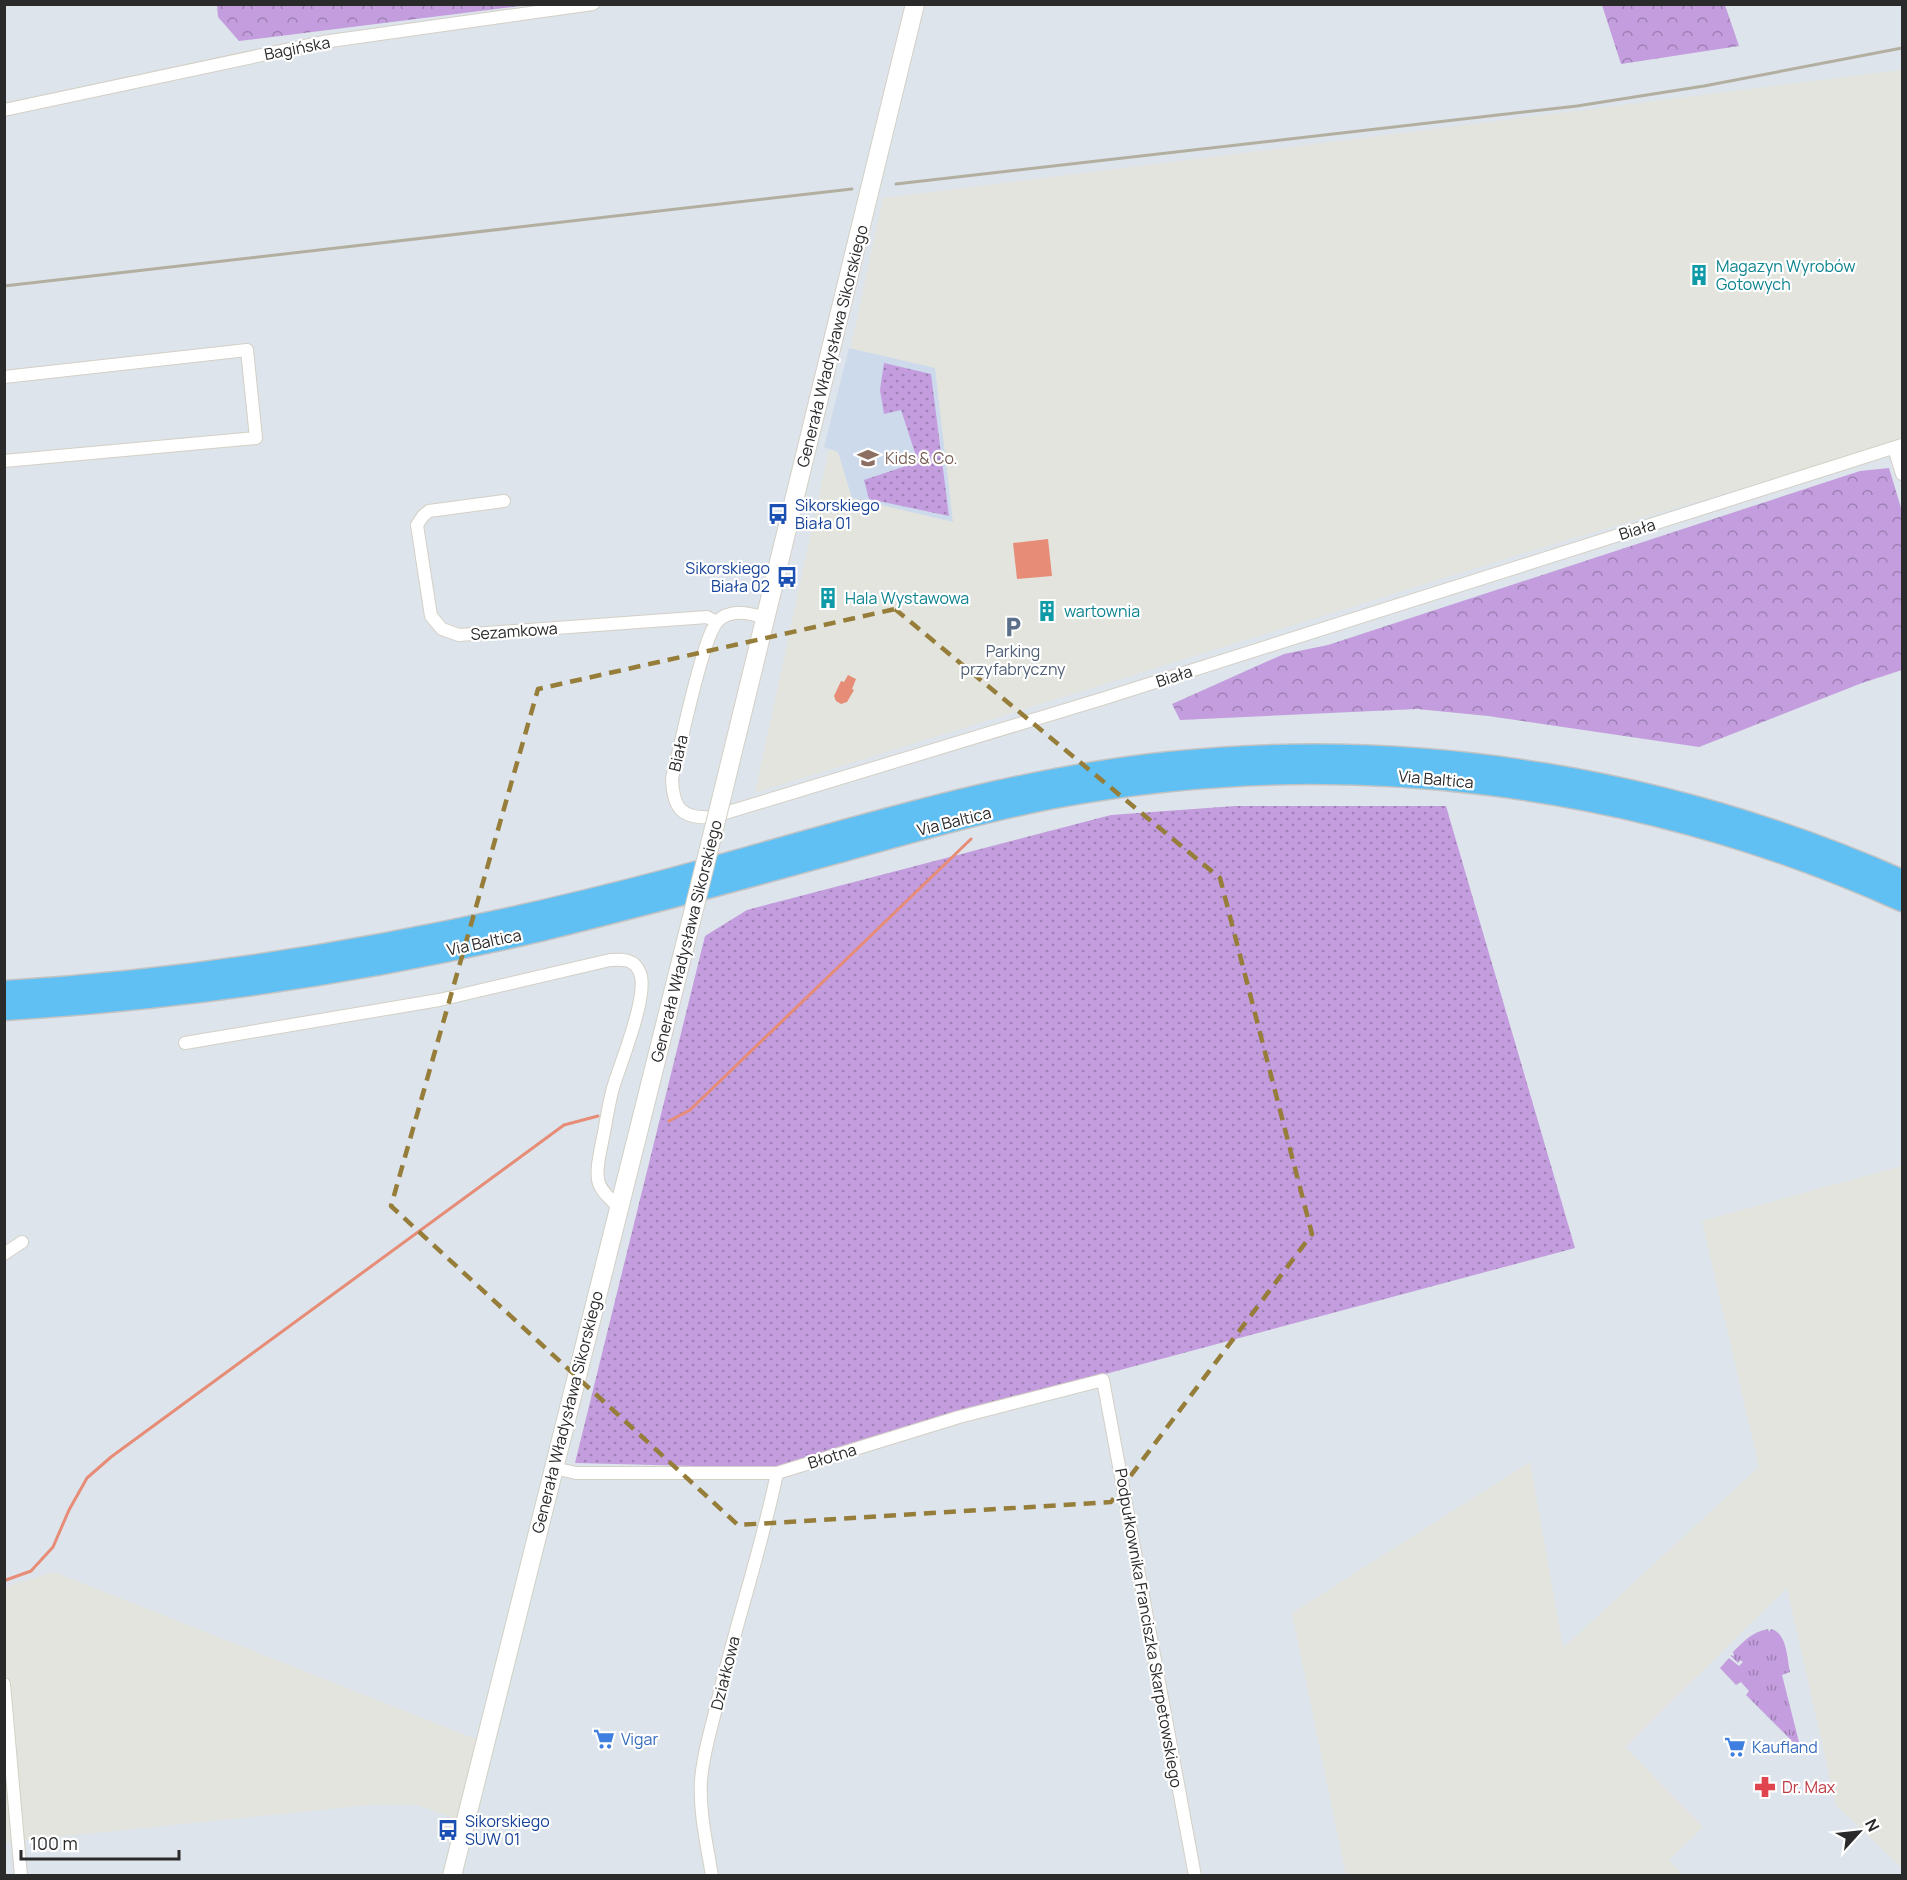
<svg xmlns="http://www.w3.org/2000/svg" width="1907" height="1880" font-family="Manrope,sans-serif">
<defs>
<pattern id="grass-tufts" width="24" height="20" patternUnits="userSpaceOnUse" patternTransform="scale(1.5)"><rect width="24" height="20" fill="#c39dde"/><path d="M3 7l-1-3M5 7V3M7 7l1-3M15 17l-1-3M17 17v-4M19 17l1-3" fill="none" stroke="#9f80b4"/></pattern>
<pattern id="forest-crowns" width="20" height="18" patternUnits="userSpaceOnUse" patternTransform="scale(1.5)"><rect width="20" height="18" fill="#c39dde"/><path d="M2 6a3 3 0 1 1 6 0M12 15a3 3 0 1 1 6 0" fill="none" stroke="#9f80b4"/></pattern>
<pattern id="park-dots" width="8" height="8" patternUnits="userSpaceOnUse" patternTransform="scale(1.5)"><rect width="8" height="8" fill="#c39dde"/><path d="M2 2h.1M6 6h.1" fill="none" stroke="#9f80b4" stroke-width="1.8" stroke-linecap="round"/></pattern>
</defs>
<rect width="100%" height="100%" fill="#dde4eb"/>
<path fill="#e3e4dd" d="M1902 70V440L1528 552 755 793 883 198Z
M1902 1166V1868L1836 1805 1787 1588 1625 1747 1703 1827 1669 1860 1683 1875H1346L1292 1613 1530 1462 1563 1648 1759 1467 1702 1221Z
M54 1572 478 1740 456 1819 418 1805H369L6 1842 4 1814V1587Z"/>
<path fill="#cddaec" d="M849 348 935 368 953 522 852 498 838 452 824 447Z"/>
<path fill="url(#grass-tufts)" d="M1768 1629 1769 1632 1771 1629C1787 1633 1787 1658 1790 1672L1782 1675 1801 1750 1746 1695 1749 1691 1741 1682 1736 1685 1720 1668 1729 1658 1739 1666 1743 1662 1740 1660 1738 1663 1730 1655 1734 1656 1733 1652C1744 1641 1752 1632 1768 1629Z"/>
<path fill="url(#forest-crowns)" d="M217 5V4L529 5 239 41 218 17Z
M1602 5H1725L1739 46 1621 64Z
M1889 468 1902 511V670L1862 683 1699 747 1488 716 1417 709 1180 720 1172 704 1284 654 1328 645 1860 471Z"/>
<path fill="url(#park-dots)" d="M884 363 931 374 949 516 869 499 864 480 918 462 901 410 884 414 880 390Z
M1235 806H1446L1575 1248 930 1421 775 1468 575 1463 705 936 747 910 1111 815Z"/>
<path fill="#e68c77" d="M1048 539 1052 576 1017 579 1013 543Z
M848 675 856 679 852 689 854 690 847 702 841 704 836 701 834 696 841 681 844 682Z"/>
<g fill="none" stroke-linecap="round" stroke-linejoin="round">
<path stroke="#e68c77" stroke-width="3" d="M669 1121 690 1110 971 839
M6 1580 31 1571 53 1547 69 1510 87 1478 111 1457 564 1125 598 1116"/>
<defs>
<path id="street" d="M4 110 323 42 593 4
M4 377 247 350 256 438 4 461
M1894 448 1902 474
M504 501 429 511 423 516 417 525 431 616 442 629 459 635 707 617 717 622
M765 618C750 613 730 608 717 622 711 629 707 643 704 652 691 693 683 736 672 778 673 808 681 819 712 817L1105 698 1902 445
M185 1043 439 1000 610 960C623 959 635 959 640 973 649 995 620 1064 613 1088 608 1106 606 1124 602 1142 600 1154 596 1167 598 1179 599 1190 611 1199 619 1208
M4 1254 22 1242
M554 1468 576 1473H777L959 1417 1103 1380 1195 1876
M4 1684 21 1876
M712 1876C707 1845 699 1812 701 1780 703 1754 711 1729 717 1704 735 1626 761 1551 777 1473"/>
<path id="secondary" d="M722 796 915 4
M452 1876 691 921"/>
<path id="highway" d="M4 992C226 979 444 939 658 883 827 838 995 781 1170 763 1420 737 1673 780 1902 881
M4 1009C186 998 367 971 544 929 642 905 739 879 837 852 909 832 981 811 1054 797 1340 743 1638 781 1902 900"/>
</defs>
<use href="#street" stroke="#d3d0c5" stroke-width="14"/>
<use href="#secondary" stroke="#d3d0c5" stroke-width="20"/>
<use href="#highway" stroke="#c3c3c3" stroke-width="25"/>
<use href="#street" stroke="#fff" stroke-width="12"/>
<use href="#secondary" stroke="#fff" stroke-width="18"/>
<use href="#highway" stroke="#60bff3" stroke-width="22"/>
<path stroke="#b3afa0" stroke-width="3" d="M896 184 1577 106 1704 86 1902 48
M4 286 852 189"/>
<defs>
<path id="secondary-bridge" d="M691 921 722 796"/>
</defs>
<use href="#secondary-bridge" stroke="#d3d0c5" stroke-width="20" stroke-linecap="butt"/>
<use href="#secondary-bridge" stroke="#fff" stroke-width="18"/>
</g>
<path fill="none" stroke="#967e3a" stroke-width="4.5" stroke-dasharray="12 8" stroke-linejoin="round" d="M895 609 1220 878 1312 1234 1111 1502 738 1525 391 1206 538 689Z"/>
<defs>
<symbol id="building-bare" viewBox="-9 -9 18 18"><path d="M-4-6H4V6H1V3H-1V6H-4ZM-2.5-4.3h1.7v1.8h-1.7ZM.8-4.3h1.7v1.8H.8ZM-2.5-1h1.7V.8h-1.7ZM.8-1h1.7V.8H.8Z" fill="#0f9aa8" stroke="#fff" stroke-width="2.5" paint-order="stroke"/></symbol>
<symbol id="school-bare" viewBox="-9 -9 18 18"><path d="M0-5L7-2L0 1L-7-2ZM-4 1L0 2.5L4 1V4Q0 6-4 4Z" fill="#8d6e63" stroke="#fff" stroke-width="2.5" paint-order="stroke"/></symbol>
<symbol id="bus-bare" viewBox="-9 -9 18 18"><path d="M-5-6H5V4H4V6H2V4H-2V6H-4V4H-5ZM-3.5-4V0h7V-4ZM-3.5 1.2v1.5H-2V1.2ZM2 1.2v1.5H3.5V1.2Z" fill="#1a4fb4" stroke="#fff" stroke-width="2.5" paint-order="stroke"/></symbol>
<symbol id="parking-bare" viewBox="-9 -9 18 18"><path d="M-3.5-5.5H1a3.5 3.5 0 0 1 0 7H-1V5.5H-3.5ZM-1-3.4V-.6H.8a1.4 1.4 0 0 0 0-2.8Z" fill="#5c6f8a" stroke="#fff" stroke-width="2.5" paint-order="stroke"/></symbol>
<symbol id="supermarket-bare" viewBox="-9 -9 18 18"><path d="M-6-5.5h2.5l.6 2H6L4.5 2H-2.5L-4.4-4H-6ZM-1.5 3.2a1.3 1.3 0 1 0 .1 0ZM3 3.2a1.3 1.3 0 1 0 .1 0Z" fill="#3f7fe0" stroke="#fff" stroke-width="2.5" paint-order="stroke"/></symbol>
<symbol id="pharmacy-bare" viewBox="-9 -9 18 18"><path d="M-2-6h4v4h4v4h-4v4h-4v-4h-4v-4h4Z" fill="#e0444e" stroke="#fff" stroke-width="2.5" paint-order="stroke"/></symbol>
</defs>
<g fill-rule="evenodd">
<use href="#building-bare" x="1684" y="260" width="30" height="30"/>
<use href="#school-bare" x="853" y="443" width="30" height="30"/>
<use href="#bus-bare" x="763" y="499" width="30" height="30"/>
<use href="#bus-bare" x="772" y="562" width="30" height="30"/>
<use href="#building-bare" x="813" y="583" width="30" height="30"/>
<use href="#building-bare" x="1032" y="596" width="30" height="30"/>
<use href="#parking-bare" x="998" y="612" width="30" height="30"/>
<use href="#supermarket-bare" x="589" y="1724" width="30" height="30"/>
<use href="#supermarket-bare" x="1720" y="1732" width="30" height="30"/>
<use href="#pharmacy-bare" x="1750" y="1772" width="30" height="30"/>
<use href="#bus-bare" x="433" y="1815" width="30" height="30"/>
</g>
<g text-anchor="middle" stroke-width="4.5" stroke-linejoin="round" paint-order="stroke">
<g font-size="16" fill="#2a2a2a" stroke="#fff">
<text transform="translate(297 48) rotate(-11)" y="6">Bagińska</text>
<text transform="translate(832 346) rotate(-76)" y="6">Generała Władysława Sikorskiego</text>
<text transform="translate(1637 529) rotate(-17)" y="6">Biała</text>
<text transform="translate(514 631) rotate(-4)" y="6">Sezamkowa</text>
<text transform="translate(1174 676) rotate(-18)" y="6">Biała</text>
<text transform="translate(678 753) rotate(-77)" y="6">Biała</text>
<text transform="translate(1436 779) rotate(5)" y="6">Via Baltica</text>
<text transform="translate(954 821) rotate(-14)" y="6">Via Baltica</text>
<text transform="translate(686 941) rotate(-76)" y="6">Generała Władysława Sikorskiego</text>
<text transform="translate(484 942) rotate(-12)" y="6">Via Baltica</text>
<text transform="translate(567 1412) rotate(-76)" y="6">Generała Władysława Sikorskiego</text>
<text transform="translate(832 1456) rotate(-17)" y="6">Błotna</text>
<text transform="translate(1149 1628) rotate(80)" y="6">Podpułkownika Franciszka Skarpetowskiego</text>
<text transform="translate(725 1673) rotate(-76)" y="6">Działkowa</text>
</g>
<g font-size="16" fill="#0d838f" stroke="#fff" text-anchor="start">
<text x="1716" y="272">Magazyn Wyrobów<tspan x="1716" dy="18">Gotowych</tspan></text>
<text x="845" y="604">Hala Wystawowa</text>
<text x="1064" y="617">wartownia</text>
</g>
<g font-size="16" fill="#785e54" stroke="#fff" text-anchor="start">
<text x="885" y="464">Kids &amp; Co.</text>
</g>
<g font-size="16" fill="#164399" stroke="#fff" text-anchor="start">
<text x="795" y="511">Sikorskiego<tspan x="795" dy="18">Biała 01</tspan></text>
<text x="770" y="574" text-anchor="end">Sikorskiego<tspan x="770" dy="18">Biała 02</tspan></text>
<text x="465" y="1827">Sikorskiego<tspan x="465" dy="18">SUW 01</tspan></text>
</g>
<g font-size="16" fill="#4e5e75" stroke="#fff">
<text x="1013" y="657">Parking<tspan x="1013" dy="18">przyfabryczny</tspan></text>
</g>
<g font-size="16" fill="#366cbe" stroke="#fff" text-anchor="start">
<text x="621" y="1745">Vigar</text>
<text x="1752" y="1753">Kaufland</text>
</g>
<g font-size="16" fill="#be3a42" stroke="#fff" text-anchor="start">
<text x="1782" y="1793">Dr. Max</text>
</g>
</g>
<rect width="1907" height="1880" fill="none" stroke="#2a2a2a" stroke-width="12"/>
<g transform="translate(1859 1832) rotate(63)" stroke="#ffffff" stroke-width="4.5" paint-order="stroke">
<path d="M0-4.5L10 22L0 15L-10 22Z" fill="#2a2a2a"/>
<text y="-9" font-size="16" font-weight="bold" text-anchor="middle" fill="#2a2a2a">N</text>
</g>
<path d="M21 1850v9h158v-9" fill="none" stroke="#2a2a2a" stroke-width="3"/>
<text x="30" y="1850" font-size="18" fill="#2a2a2a" stroke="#ffffff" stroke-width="4.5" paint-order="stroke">100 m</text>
</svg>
